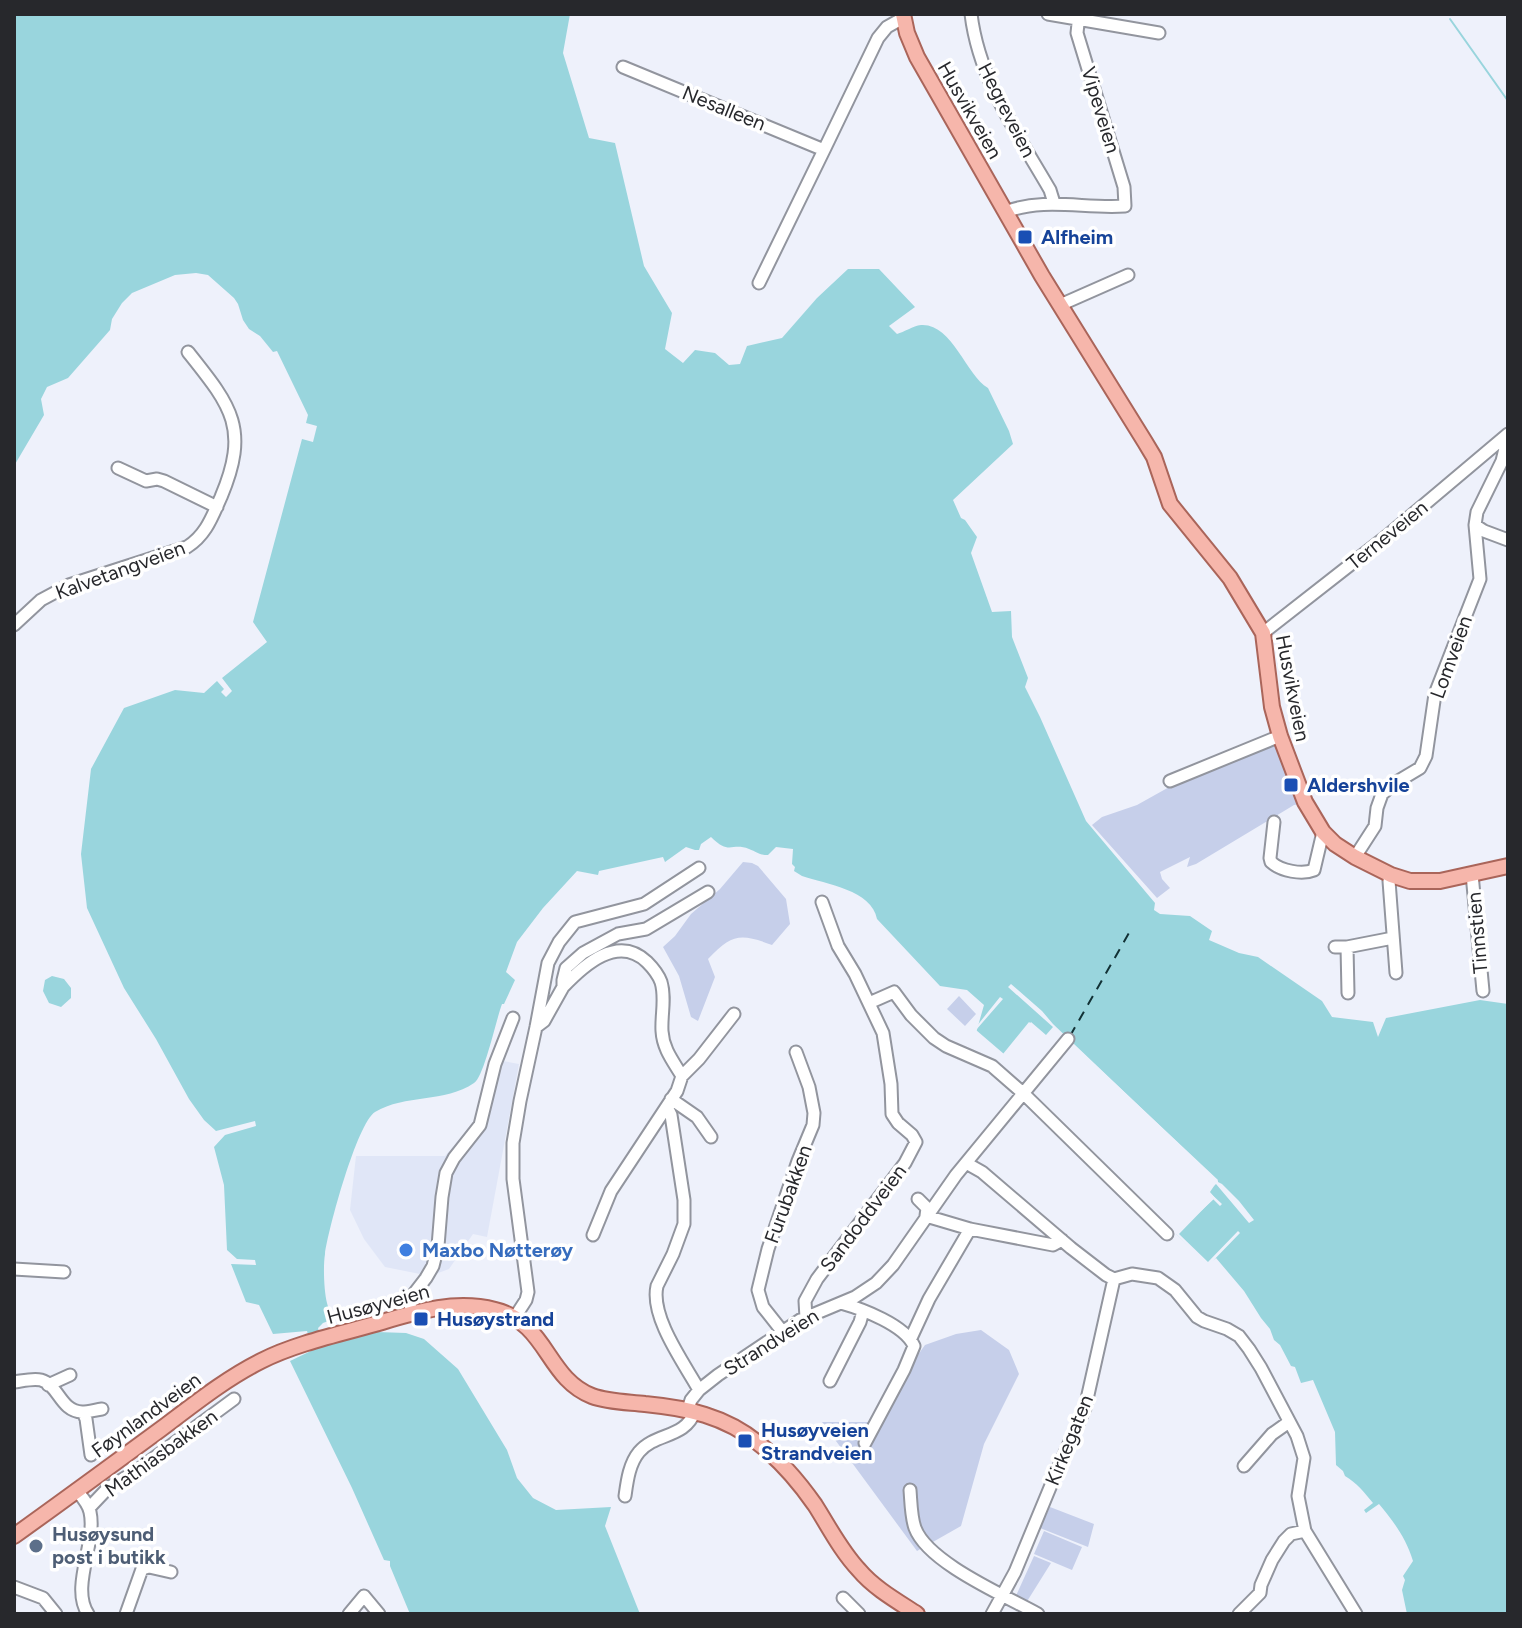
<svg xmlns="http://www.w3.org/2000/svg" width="1522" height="1628" font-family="Figtree,sans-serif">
<rect width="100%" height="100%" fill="#eef1fb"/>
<path fill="#e0e6f7" d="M493 1059 519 1064 487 1237 473 1234 449 1269 430 1276 385 1267 364 1239 350 1210 356 1156H445L475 1121Z"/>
<path fill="#c6cfea" d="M1275 740 1293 792 1301 804 1294 805 1196 864 1187 867 1190 857 1160 872 1162 879 1170 888 1157 898 1092 825 1102 817 1137 805 1180 781Z
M743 862 752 863 758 866 786 899 790 924 772 945C740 933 732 934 708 959L715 977 698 1021 691 1017 679 976 663 947 675 936 691 914 720 889Z
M959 996 976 1014 965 1026 947 1009Z
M981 1330 1009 1350 1019 1374 984 1444 961 1526 917 1551 822 1422H870L925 1345 956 1334Z
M1050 1507 1094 1524 1088 1547 1040 1528Z
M1044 1531 1082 1547 1072 1570 1034 1554Z
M1034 1556 1051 1563 1026 1603 1015 1598Z"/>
<path fill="#99d5dd" d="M14 14H570L563 53 589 138 615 143 644 266 672 313 665 349 683 363 695 350 715 353 729 365 740 364 747 346 782 338 817 298 848 269H879L915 307 889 326 897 334C904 332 913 326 921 325 952 323 966 375 988 388L1009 431 1013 444 953 500 961 518 965 520 977 537 971 553 992 612 1011 611 1012 637 1028 678 1025 687 1040 717 1086 821 1155 903 1154 910 1160 914 1190 916 1212 931 1209 940 1239 953 1258 957 1322 1001 1332 1017 1373 1022 1378 1037 1386 1018 1480 1000 1508 1004V1614H1407L1402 1590 1405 1580 1403 1576 1413 1561C1406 1538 1394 1522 1379 1504L1366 1513 1364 1510 1373 1503C1364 1492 1357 1483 1345 1476L1343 1471 1336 1465 1335 1432 1313 1380 1301 1383 1295 1367 1291 1366 1280 1345 1274 1340 1270 1329 1261 1318 1244 1291 1216 1258 1207 1265 1176 1234 1215 1198 1210 1192 1218 1180 1055 1027 1046 1036 1029 1022 1003 1054 976 1033 984 1005 967 990 940 986 877 919C872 890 826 884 802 876L794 871 795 867 792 864 793 849 776 847 768 855C759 855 757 852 749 849 731 842 730 856 711 837L701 844 699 850H695L686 847 665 862 663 857 599 871 598 875 577 871 543 908 517 942 506 972 515 980 504 1004H502C496 1020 484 1077 474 1083 445 1103 405 1094 375 1112 357 1123 328 1230 325 1254 323 1266 324 1291 327 1303 328 1308 332 1314 334 1319L323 1323 318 1328 323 1346 377 1332 406 1333 424 1339 458 1369 507 1450 517 1478 533 1498 556 1510 611 1507 605 1526 640 1614H410L390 1566V1561L384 1560 352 1488 290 1361 313 1350 307 1331 273 1334 259 1305 246 1302 231 1264 256 1265 255 1260 237 1259 227 1250 224 1185 214 1147 225 1135 256 1126 255 1121 216 1131 204 1120 189 1099 156 1039 124 988 87 908 81 854 91 769 124 708 175 690 204 693 217 681 224 689 221 692 226 697 232 691 222 678 267 642 253 622 302 439 313 442 317 426 306 423 308 415 277 351 273 352 260 336 249 329 243 320 238 304 234 298 208 275 196 273 175 275 132 293 122 303 112 319 110 330 68 378 47 387 41 399 44 415 14 466Z
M52 976 64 979 71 988V998L61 1007 49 1003 43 991 45 980Z"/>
<path fill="#eef1fb" d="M1011 984 1042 1011 1053 1024 1218 1181V1182L1222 1184 1239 1201 1254 1220 1249 1223 1216 1184 1208 1191 1222 1204 1220 1206 1213 1199 1179 1234 1208 1262 1238 1231 1240 1233 1207 1267 1174 1232 1209 1197 1206 1191 1213 1181 1055 1033 1047 1040 1031 1026 1003 1058 972 1032 1000 997 1003 999 976 1030 1004 1054 1031 1022 1046 1035 1053 1027 1008 987Z"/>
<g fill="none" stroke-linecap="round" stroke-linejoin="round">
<path stroke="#99d5dd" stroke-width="2" d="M1450 19 1508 101"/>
<path stroke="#123135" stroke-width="2" stroke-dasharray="10 8" stroke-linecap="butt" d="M1070 1036 1129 933"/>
<defs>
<path id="minor" d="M971 14C979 80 1017 133 1050 190L1054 203
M1048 14 1159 33
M623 67 824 150 878 38 887 27 903 18
M1005 212C1045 197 1084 209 1125 206L1124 187 1077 33 1079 14
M759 283 824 150
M1060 305 1128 275
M118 468 146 481 157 479 164 481 217 507
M1475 525 1484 531 1508 540
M14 625 41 600 69 585 187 547C206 535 212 517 221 497 250 428 231 406 188 352
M1263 633 1387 536 1508 434
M1170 781 1280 736
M1274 822 1270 858 1271 862C1281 871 1302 875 1314 870L1323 832
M1355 857 1375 826 1377 808 1382 794 1395 783 1420 768 1426 756 1435 694 1480 579 1475 525 1477 512 1502 461 1508 436
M1472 874 1483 991
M1391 875 1389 881 1396 973
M1335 947H1347
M563 987C584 965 618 934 647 962 653 968 658 974 661 982 666 998 661 1015 662 1031 663 1049 673 1061 682 1076L677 1091 611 1191 593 1235
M1348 993 1347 947 1393 938
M869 1003 894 992 911 1015 934 1038 946 1046 992 1066 1024 1094 1167 1234
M536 1027 544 1021 563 987V980L566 968 583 953 618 934 646 929 708 892
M682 1076 699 1059 734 1014
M671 1099 697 1117 711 1137
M667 1107 671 1115 684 1200V1224L673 1254 657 1286C650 1317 684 1363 699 1390
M966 1163 982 1172 1071 1248 1106 1275 1114 1279 1132 1274 1158 1278 1175 1290 1197 1317 1204 1321 1227 1329 1239 1336 1249 1349 1261 1368 1297 1436 1304 1458 1298 1496 1305 1531 1356 1614
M918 1199 927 1208 926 1216 970 1229
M14 1269 64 1272
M841 1303C862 1309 905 1325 914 1346L904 1370 865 1443
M412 1313 409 1300 426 1278 433 1266 438 1246 442 1197 446 1173 454 1158 480 1125 495 1064 513 1018
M515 1317 526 1300 528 1292 513 1179V1143L520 1101 536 1027 548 963 559 942 575 922 644 904 699 868
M806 1318 805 1301 817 1279 905 1163 916 1142 912 1135 898 1123 892 1114 891 1084 883 1033 855 974 838 946 822 902
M782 1331 763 1307 758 1290 768 1249 798 1161 813 1125 814 1113 809 1087 796 1052
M911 1338 929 1299 970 1229 1053 1245 1062 1240
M830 1381 860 1322 863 1311
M14 1382C22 1381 33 1378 41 1380 59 1385 60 1411 82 1412 88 1412 95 1410 102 1409
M48 1385 70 1375
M688 1409 691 1400 699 1390 718 1375 800 1320 855 1297 876 1283 893 1265 956 1175 1068 1039
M83 1412 86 1419 91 1455
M1244 1466 1272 1434 1289 1422
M76 1490C82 1497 88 1503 90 1512 97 1542 70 1587 88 1614
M910 1490C911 1502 911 1517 915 1528 928 1563 1006 1596 1038 1614
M625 1496C627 1482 629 1464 639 1452 656 1432 685 1439 695 1411
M89 1508 108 1488 135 1472 234 1399
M14 1587 43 1598 56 1614
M843 1598 859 1614
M126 1614 142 1569 149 1567 171 1572
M349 1614 364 1596 379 1614
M992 1614 1015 1572 1056 1473 1085 1408 1114 1279
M1239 1614 1260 1593 1261 1585 1272 1560 1284 1541 1291 1534 1305 1531"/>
<path id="major" d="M903 14 907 33 917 57 1042 276 1145 442 1154 457 1170 504 1230 578 1263 633 1272 707 1280 736 1305 802 1323 832 1335 844 1355 857 1391 875 1410 881H1440L1508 866
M14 1536C63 1501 112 1465 161 1429 193 1405 225 1379 261 1361 296 1343 344 1333 382 1322 418 1311 457 1300 495 1310 548 1323 546 1378 592 1396 608 1402 628 1402 645 1404 687 1408 725 1416 758 1443 780 1460 799 1482 815 1505 829 1527 841 1551 859 1570 874 1588 897 1601 917 1614"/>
</defs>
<use href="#minor" stroke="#92959e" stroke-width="15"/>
<use href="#major" stroke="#aa655a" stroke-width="18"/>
<use href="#minor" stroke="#fff" stroke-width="11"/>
<use href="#major" stroke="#f6b6ab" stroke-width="14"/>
</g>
<g fill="#1a4fb4" stroke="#fff" stroke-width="3">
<rect x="1017" y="229" width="16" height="16" rx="4"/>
<rect x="1283" y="777" width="16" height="16" rx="4"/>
<rect x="413" y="1311" width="16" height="16" rx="4"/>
<rect x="737" y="1433" width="16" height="16" rx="4"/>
</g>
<circle fill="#3f7fe0" stroke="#fff" stroke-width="3" cx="406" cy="1250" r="8"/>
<circle fill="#5c6f8a" stroke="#fff" stroke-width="3" cx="36" cy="1546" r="8"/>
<g text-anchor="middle" stroke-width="7" stroke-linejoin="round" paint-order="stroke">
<g font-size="20" fill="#27282c" stroke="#fff">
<text transform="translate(724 108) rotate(22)" y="7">Nesalleen</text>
<text transform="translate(970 110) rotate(60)" y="7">Husvikveien</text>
<text transform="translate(1007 110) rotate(63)" y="7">Hegreveien</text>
<text transform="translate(1101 110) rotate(73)" y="7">Vipeveien</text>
<text transform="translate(1387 535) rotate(-39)" y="7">Terneveien</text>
<text transform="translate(120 570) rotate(-20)" y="7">Kalvetangveien</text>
<text transform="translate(1451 657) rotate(-70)" y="7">Lomveien</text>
<text transform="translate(1293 688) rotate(79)" y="7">Husvikveien</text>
<text transform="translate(1477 933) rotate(-95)" y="7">Tinnstien</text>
<text transform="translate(788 1194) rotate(-70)" y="7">Furubakken</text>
<text transform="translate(863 1218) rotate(-53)" y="7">Sandoddveien</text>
<text transform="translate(378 1304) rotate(-15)" y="7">Husøyveien</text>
<text transform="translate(771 1342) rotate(-32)" y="7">Strandveien</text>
<text transform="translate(146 1415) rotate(-36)" y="7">Føynlandveien</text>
<text transform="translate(1069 1440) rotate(-68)" y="7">Kirkegaten</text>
<text transform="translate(161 1453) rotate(-36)" y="7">Mathiasbakken</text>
</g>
<g font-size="20" font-weight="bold" fill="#164399" stroke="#fff" text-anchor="start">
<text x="1041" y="244">Alfheim</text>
<text x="1307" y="792">Aldershvile</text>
<text x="437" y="1326">Husøystrand</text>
<text x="761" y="1437">Husøyveien<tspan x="761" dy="23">Strandveien</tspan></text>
</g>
<g font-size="20" font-weight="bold" fill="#366cbe" stroke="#fff" text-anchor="start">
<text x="422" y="1257">Maxbo Nøtterøy</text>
</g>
<g font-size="20" font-weight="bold" fill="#4e5e75" stroke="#fff" text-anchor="start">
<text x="52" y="1541">Husøysund<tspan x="52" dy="23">post i butikk</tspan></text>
</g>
</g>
<rect width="1522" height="1628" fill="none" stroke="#27282c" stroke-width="32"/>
</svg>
